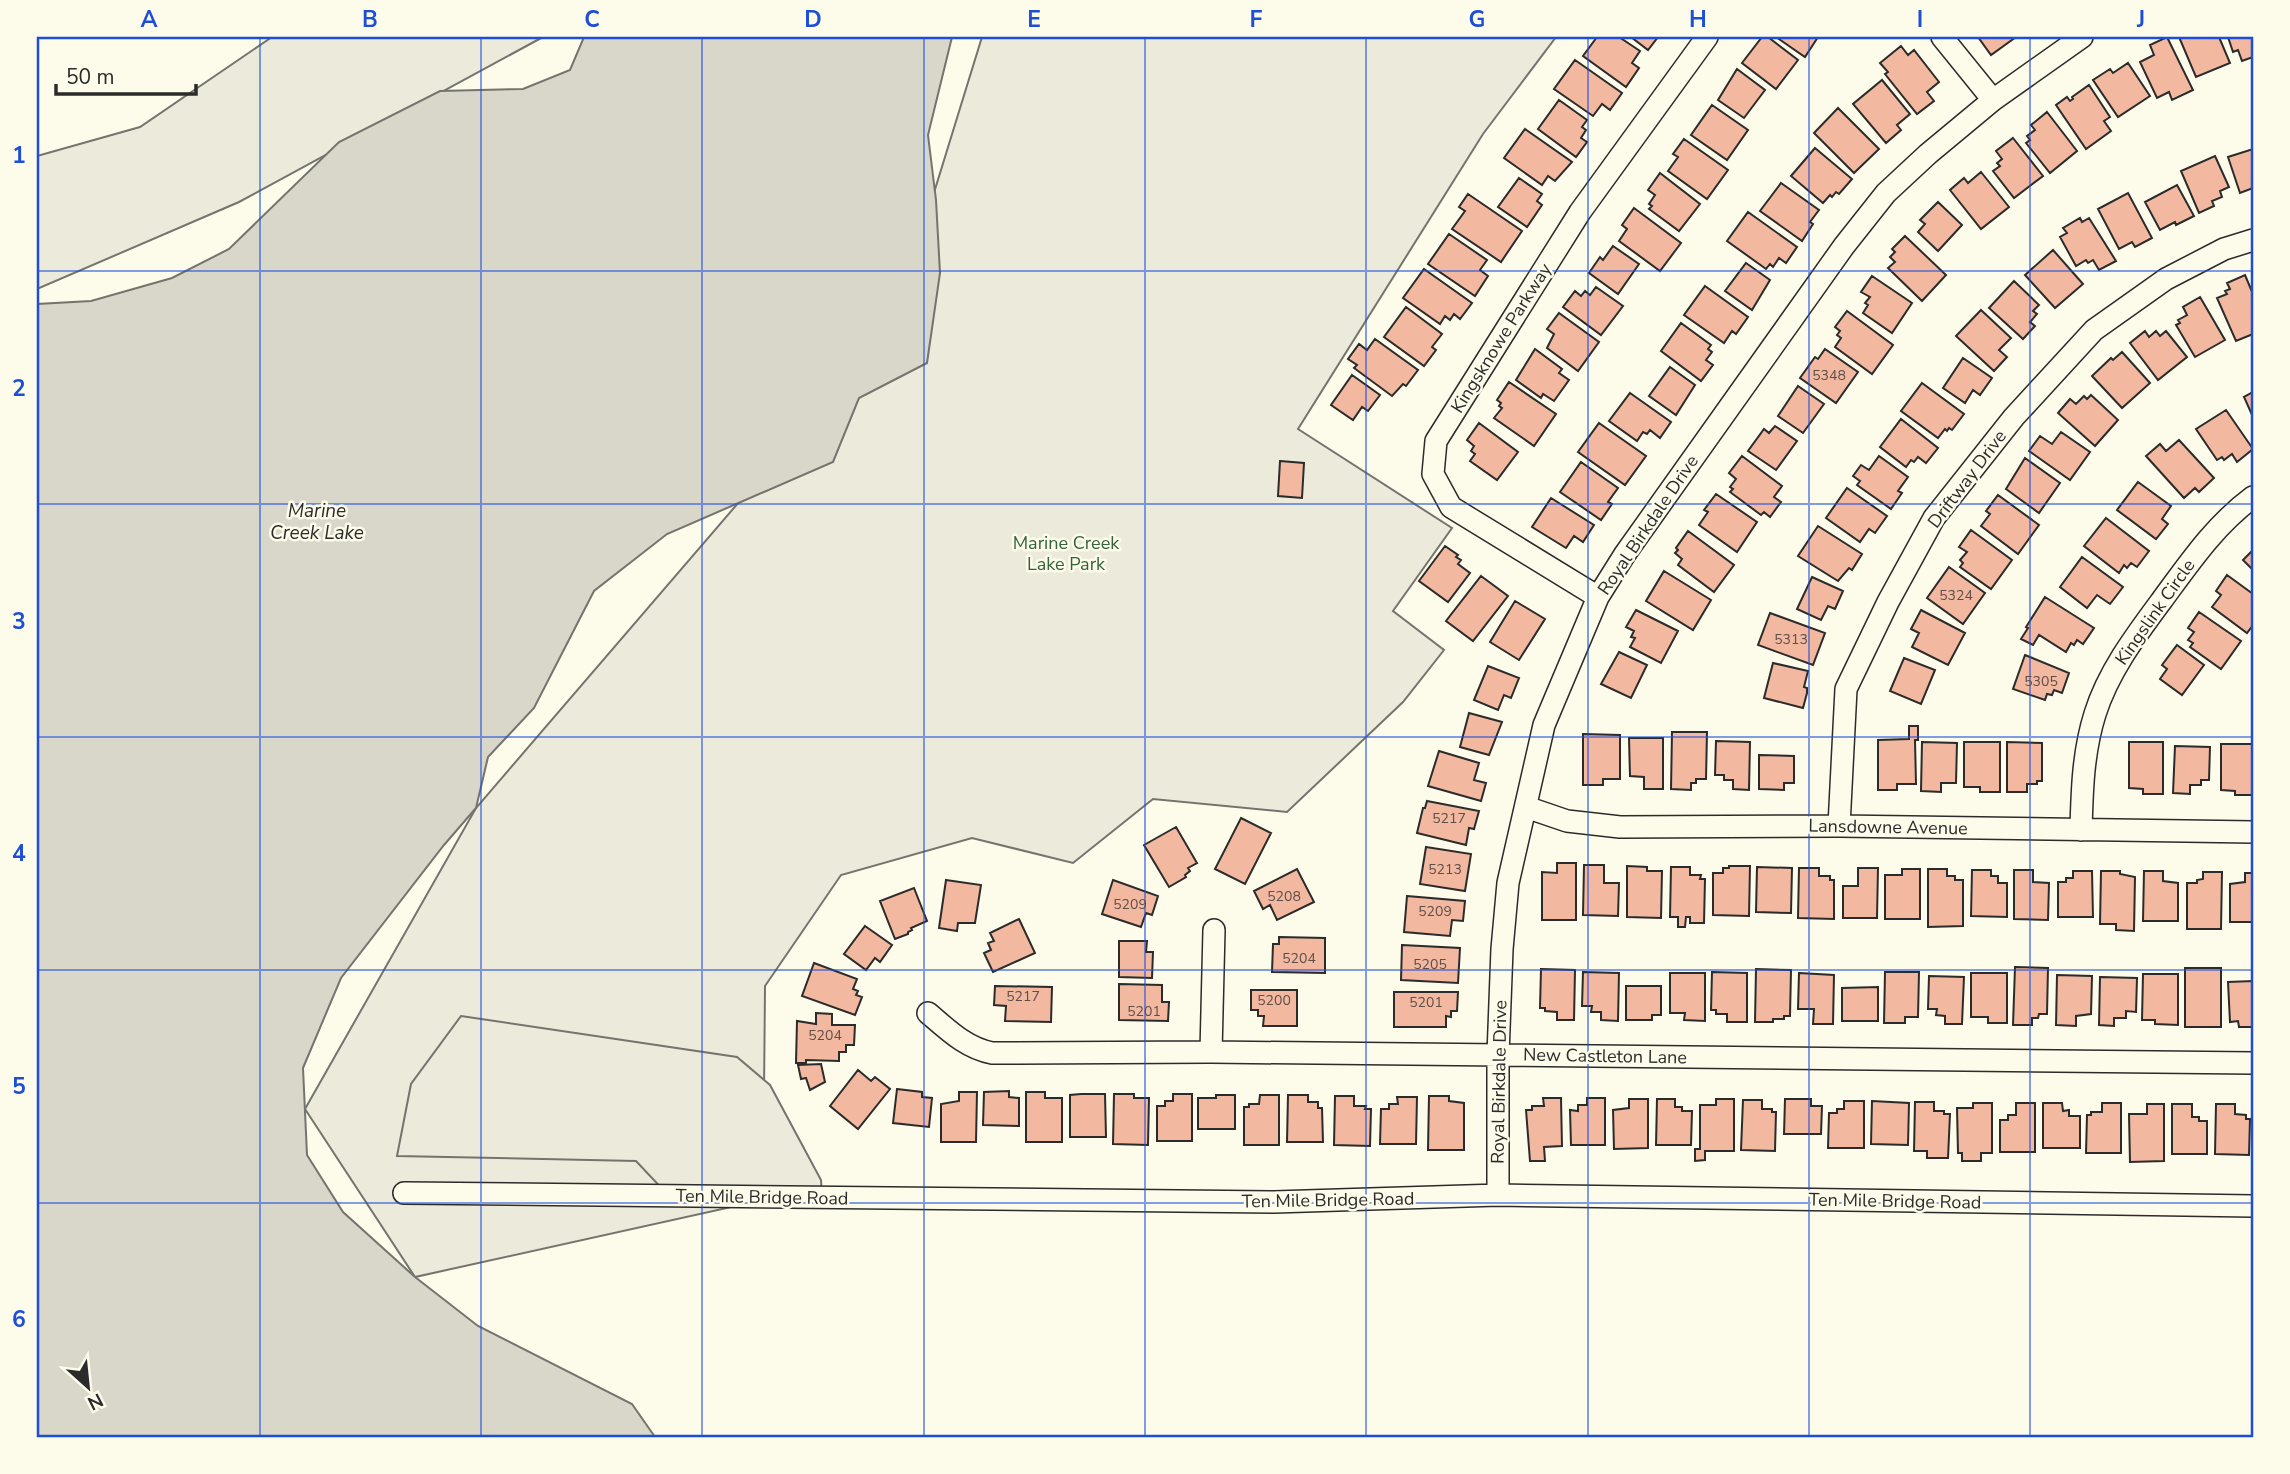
<svg xmlns="http://www.w3.org/2000/svg" width="2290" height="1474" font-family="'Nunito Sans',sans-serif">
<rect width="100%" height="100%" fill="#fdfbea"/>
<path fill="#ecebdb" stroke="#74746e" stroke-width="2" d="M272 37H543L239 202 37 289V156L140 127Z
M982 37H1556L1483 134 1298 429 1452 528 1393 611 1444 650 1403 702 1287 812 1153 799 1073 863 972 838 841 875 765 986 763 1200 415 1277 305 1109 476 808 739 502 879 371Z"/>
<path fill="#eceadb" stroke="#74746e" stroke-width="2" d="M461 1016 737 1057 770 1085 821 1180 822 1197 668 1195 636 1161 397 1156 411 1084Z"/>
<path fill="#d8d7c9" stroke="#74746e" stroke-width="2" d="M584 37H952L928 135 936 200 940 273 927 363 859 398 833 462 667 534 594 591 534 708 488 757 476 808 444 845 341 978 303 1068 307 1155 343 1212 415 1277 478 1326 632 1404 655 1437H37V304L91 301 172 278 229 249 339 142 440 91 523 89 570 70Z"/>
<path fill="#f2b8a0" stroke="#2b2b2b" stroke-width="2" d="M1597 37H1619L1640 51 1632 63 1639 68 1626 87 1583 56Z
M1631 37H1658L1648 50Z
M1762 37H1768L1798 60 1776 89 1742 63Z
M1776 37H1818L1805 57Z
M1978 37H2016L1991 55Z
M2167 37 2193 90 2172 100 2169 92 2157 98 2140 62 2154 55 2150 45Z
M2179 37H2219L2230 63 2196 77Z
M2228 37H2253V57L2242 61 2238 50 2233 52Z
M1901 46 1908 55 1914 50 1939 82 1927 92 1934 101 1917 114 1885 74 1888 72 1880 63Z
M1575 60 1622 93 1610 110 1602 104 1593 116 1554 89Z
M2128 63 2150 96 2118 117 2093 80 2110 69 2113 73Z
M1737 69 1765 90 1744 118 1718 100Z
M1882 80 1910 114 1897 125 1901 130 1886 143 1853 104Z
M2089 85 2110 117 2104 121 2111 131 2086 149 2056 105 2067 97 2070 101 2073 99 2072 97Z
M1559 100 1587 120 1582 127 1586 130 1581 138 1587 142 1576 157 1538 129Z
M1712 105 1748 130 1727 160 1691 135Z
M1838 108 1879 149 1854 173 1814 133Z
M2047 112 2077 151 2050 173 2026 143 2030 140 2027 136 2035 130 2031 125Z
M1525 129 1572 162 1555 181 1548 176 1542 185 1504 158Z
M2013 138 2043 176 2014 198 1993 171 2000 166 1997 163 2002 159 1996 151Z
M1684 139 1728 170 1707 199 1668 171 1678 157 1673 154Z
M1815 148 1852 179 1839 194 1836 192 1832 197 1830 195 1823 203 1791 176Z
M2253 149V188L2240 193 2228 157Z
M2215 156 2229 187 2220 191 2222 197 2212 201 2214 206 2199 213 2181 171Z
M1981 172 2009 207 1981 229 1950 190 1964 178 1968 183Z
M1660 173 1700 204 1679 231 1649 209 1652 206 1649 204 1655 195 1648 190Z
M1519 178 1542 194 1537 201 1542 205 1527 227 1498 207Z
M1781 183 1819 210 1810 222 1813 224 1802 241 1760 211Z
M2177 185 2194 216 2176 225 2175 222 2160 230 2145 202Z
M2128 193 2152 238 2135 247 2132 242 2119 249 2098 209Z
M1468 194 1522 231 1501 262 1452 229 1465 211 1459 207Z
M1938 202 1962 225 1938 251 1918 232 1925 224 1920 220Z
M1634 208 1681 243 1660 271 1619 241 1627 229 1622 225Z
M1748 212 1797 247 1786 263 1779 258 1773 267 1770 264 1766 269 1727 241Z
M2080 218 2082 222 2089 218 2116 261 2099 270 2093 260 2088 263 2086 260 2076 266 2060 237 2067 233 2063 228Z
M1449 234 1487 260 1480 270 1488 276 1475 296 1428 264Z
M1905 236 1946 275 1922 301 1888 268 1895 262 1890 257 1895 252 1892 249Z
M1613 246 1639 264 1618 294 1589 273 1600 257 1603 260Z
M2053 250 2083 284 2055 308 2025 275Z
M1746 263 1770 280 1752 310 1725 291Z
M1424 269 1472 303 1460 319 1454 314 1450 320 1445 316 1440 324 1403 298Z
M2245 275 2253 294V334L2236 341 2217 298 2227 294 2225 291 2230 289 2227 283Z
M1872 276 1912 303 1892 333 1863 313 1868 305 1865 303 1870 297 1861 292Z
M2014 281 2039 305 2033 311 2037 314 2030 322 2035 326 2023 339 1989 308Z
M1705 286 1748 317 1736 334 1732 331 1724 343 1684 315Z
M1596 287 1623 306 1601 335 1563 307 1575 291 1581 296 1585 291 1590 295Z
M2200 297 2225 340 2195 357 2176 325 2180 323 2178 320 2187 315 2183 307Z
M1406 307 1442 334 1432 347 1436 350 1424 366 1384 337Z
M1981 310 2011 338 1999 350 2007 357 1994 371 1956 336Z
M1847 311 1893 345 1872 374 1835 347 1841 338 1837 335 1840 331 1835 327Z
M1559 313 1599 342 1578 371 1547 348 1554 334 1547 329Z
M1681 323 1711 345 1708 349 1712 352 1706 360 1713 365 1701 381 1661 351Z
M2145 331 2149 337 2156 331 2160 336 2166 331 2187 357 2158 380 2130 343Z
M1375 339 1418 370 1406 386 1403 384 1392 396 1354 368 1357 365 1348 359 1359 344 1367 350Z
M1535 349 1562 369 1559 373 1569 380 1554 401 1543 394 1541 398 1516 380Z
M1825 349 1858 372 1836 403 1800 378 1815 357 1818 359Z
M2122 352 2150 383 2122 408 2092 376 2111 358 2113 360Z
M1963 358 1992 378 1980 395 1973 390 1965 403 1943 388Z
M1670 367 1695 385 1676 415 1649 396Z
M1352 375 1380 395 1368 411 1362 407 1353 420 1331 405Z
M1509 382 1556 414 1534 446 1494 418 1502 408 1499 406 1501 403 1497 400Z
M1922 383 1964 414 1952 430 1949 428 1947 431 1945 429 1938 438 1901 411Z
M1798 386 1824 404 1803 433 1778 416Z
M2253 392V417L2244 397Z
M1630 393 1671 422 1660 438 1650 430 1647 434 1643 432 1637 441 1609 421Z
M2091 395 2118 420 2095 446 2058 413 2070 399 2076 404 2084 396 2087 399Z
M2226 410 2253 449 2237 462 2232 454 2224 460 2222 457 2217 460 2196 429Z
M1901 419 1938 448 1926 463 1918 457 1914 462 1911 460 1906 467 1880 447Z
M1479 423 1518 452 1497 480 1470 461 1475 454 1471 451 1474 446 1467 440Z
M1599 423 1646 456 1625 485 1578 452Z
M1775 426 1797 441 1776 470 1748 451 1764 429 1769 433Z
M2061 432 2090 452 2070 480 2029 451 2040 436 2052 444Z
M2179 440 2214 478 2199 492 2195 488 2184 498 2146 456 2160 444 2166 451Z
M1742 456 1782 486 1774 497 1781 502 1770 517 1764 512 1761 515 1730 492 1733 489 1730 487 1736 479 1729 473Z
M1879 456 1908 477 1898 491 1902 493 1891 509 1857 485 1860 481 1853 476 1861 465 1869 470Z
M2025 458 2060 483 2039 513 2006 489Z
M1280 461 1304 463 1302 498 1278 496Z
M1581 462 1618 488 1608 502 1612 504 1601 520 1560 492Z
M2138 482 2171 506 2162 519 2168 524 2156 539 2117 510Z
M1847 488 1887 516 1875 533 1869 529 1860 542 1826 518Z
M1716 494 1757 522 1737 552 1699 525 1708 512 1704 510Z
M1998 495 2039 525 2018 554 1981 526 1990 514 1986 511Z
M1551 498 1594 525 1583 542 1574 536 1566 548 1532 527Z
M2106 518 2149 551 2137 567 2131 563 2127 568 2124 565 2119 573 2084 546Z
M1818 526 1862 554 1852 570 1849 568 1838 581 1798 556Z
M1971 530 2012 560 1991 589 1960 567 1963 563 1960 560 1967 552 1959 547Z
M1688 531 1734 565 1714 592 1678 565 1682 559 1675 553 1678 550 1676 548Z
M1445 546 1458 555 1456 557 1461 560 1458 564 1470 573 1448 602 1419 581Z
M2253 550V570L2243 560Z
M2082 557 2123 587 2110 604 2097 595 2087 608 2060 587Z
M1949 567 1985 593 1963 624 1927 598Z
M1664 571 1711 600 1693 630 1646 601Z
M2227 575 2253 594V625L2247 633 2212 607 2221 595 2216 591Z
M1481 576 1508 596 1473 641 1446 621Z
M1812 577 1843 591 1835 609 1828 606 1821 620 1797 609Z
M2045 597 2094 628 2083 644 2077 640 2074 645 2071 643 2066 652 2039 635 2033 645 2021 639 2028 628 2026 627Z
M1515 601 1545 619 1519 660 1490 642Z
M1636 610 1678 631 1661 663 1630 647 1635 638 1631 637 1634 631 1626 627Z
M1921 610 1965 633 1948 665 1912 647 1919 633 1911 629Z
M2199 612 2241 641 2221 669 2190 647 2193 643 2188 640 2194 632 2188 628Z
M1770 613 1825 633 1813 665 1758 645Z
M2177 645 2204 665 2182 695 2160 679 2167 669 2162 665Z
M1619 652 1647 665 1631 698 1601 684Z
M2025 655 2069 673 2062 693 2054 690 2052 695 2047 694 2045 700 2013 689Z
M1904 658 1935 670 1921 704 1890 691Z
M1773 663 1808 671 1804 687 1807 688V693L1803 708 1764 698Z
M1488 666 1519 678 1511 698 1504 695 1498 710 1474 700Z
M1469 713 1502 722 1489 755 1460 747Z
M1909 726H1918V740H1915L1916 784H1897V790H1878V740L1909 739Z
M1672 732H1707L1706 779H1696V783H1691V790L1671 789Z
M1583 734 1620 735V779H1603V785H1583Z
M1629 738H1663V789H1644V777L1630 776Z
M1716 741 1750 742 1749 790 1733 789V780H1724V775H1715Z
M1922 742 1957 743 1956 783H1941V792L1921 791Z
M1964 742H2000V792H1980V787H1964Z
M2007 742 2042 743V781H2037V784H2027V792H2007Z
M2129 742H2163V794H2143V789L2129 788Z
M2221 744H2253V795H2235V791L2221 790Z
M2175 746 2210 747 2209 780H2201V785H2190V794L2173 793Z
M1439 751 1479 763 1474 780 1486 783 1481 801 1428 786Z
M1759 755 1794 756V783H1784V790L1759 789Z
M1427 801 1479 811 1474 829 1469 828 1466 845 1417 833 1423 808H1425Z
M1241 818 1271 833 1245 884 1215 869Z
M1176 827 1197 863 1188 868 1190 871 1185 875 1186 877 1169 887 1144 845Z
M1426 847 1471 854 1465 891 1420 884Z
M1557 863H1576V920H1542V872L1557 873Z
M1584 865H1604V883H1619L1618 916 1583 915Z
M1627 866 1647 867V871H1662L1661 918 1627 917Z
M1729 866H1750L1749 916 1713 915V873H1723V868H1729Z
M1671 867H1690V875H1701L1700 879H1705L1704 923H1690V917H1686L1685 927H1678V917H1670Z
M1757 867 1792 868 1791 913 1756 912Z
M1799 868H1819V876H1830V880H1834V919L1798 918Z
M1858 868H1878L1877 918H1843V886H1858Z
M1297 869 1314 902 1277 920 1270 905 1263 909 1254 891Z
M1902 869H1920V919H1885V875H1902Z
M1928 869H1947V876H1955V880H1963V926L1928 927Z
M1972 870H1991V876H1998V883H2007V917L1971 916Z
M2014 870H2033V882L2049 883 2048 920 2014 919Z
M2073 871H2092L2093 917H2058V882H2066V878H2073Z
M2101 871H2120V874L2135 877 2134 931 2116 930V924H2100Z
M2144 871H2163V881L2178 883V921H2143Z
M2203 872H2222L2221 929H2187V883H2197V880L2203 879Z
M2245 873H2253V922H2230V884L2245 882Z
M946 880 981 885 975 923H958L957 931 939 928Z
M1113 880 1158 896 1152 915 1146 913 1141 927 1102 914Z
M914 888 927 921 911 928 912 930 908 932V934L895 939 880 901Z
M1407 896 1465 901 1463 921 1452 920 1450 936 1404 932Z
M1019 919 1035 953 993 972 984 953 991 950 988 943 994 941 990 933Z
M865 926 892 945 880 962 875 958 866 970 844 954Z
M1279 937 1325 938V973L1272 972 1273 944H1279Z
M1119 941H1147L1146 952H1153L1152 978 1119 977Z
M1402 945 1460 948 1458 983 1401 980Z
M814 963 857 979 853 989 858 991 856 995 862 997 855 1015 802 996Z
M2015 967 2048 968 2047 1014H2039L2038 1018H2032V1025H2013Z
M2185 968H2221V1027H2185Z
M1541 969 1575 970 1574 1020H1557V1012L1545 1011V1008H1540Z
M1756 969 1791 970 1790 1016H1784V1019H1773V1022H1755Z
M1583 972 1619 973 1618 1021 1601 1020V1012H1591L1592 1006H1582Z
M1712 972 1747 973V1022H1727V1014H1716V1010H1711Z
M1885 972H1919L1918 1017H1905V1023H1884Z
M1670 973H1705V1021L1684 1020 1685 1013H1670Z
M1799 973 1834 975 1833 1024H1813L1814 1009H1798Z
M1971 973H2007V1023H1988V1017H1971Z
M2143 974H2178V1025L2155 1024V1020H2142Z
M2057 975 2092 976 2091 1014 2076 1016V1026L2056 1025Z
M1929 976 1964 977 1962 1024H1945V1016L1936 1015 1937 1009H1928Z
M2100 977 2137 978 2136 1012 2126 1011V1018H2114V1026L2099 1025Z
M2253 981V1027H2239L2238 1021 2230 1022 2228 982Z
M1119 984 1162 985V1002H1169L1168 1021 1119 1020Z
M995 986 1052 987 1051 1022 1005 1021 1006 1006 994 1005Z
M1626 986H1661V1015H1652V1020H1626Z
M1878 987V1021H1842V988Z
M1251 990H1297V1026H1263L1264 1016H1258V1010H1251Z
M1394 992H1458L1457 1011H1451V1017L1446 1016V1027H1394Z
M816 1013 832 1014V1025H855L854 1045H846V1052H839V1061L806 1060V1063H796L797 1021 816 1024Z
M821 1064 825 1082 810 1090 806 1078 801 1079 798 1065Z
M858 1070 871 1081 875 1077 890 1089 858 1129 830 1106Z
M897 1089 922 1092V1097L932 1098 929 1127 893 1123Z
M1009 1091V1097L1019 1098V1126L983 1125 984 1092Z
M959 1092H977L976 1142H941V1104L959 1101Z
M1026 1092H1045V1098H1062V1142H1026Z
M1081 1094H1105L1106 1137H1070V1095Z
M1114 1094H1134V1098H1149L1148 1145 1113 1144Z
M1173 1094H1192V1141H1157V1106H1165V1101H1173Z
M1216 1095H1235V1129H1198V1098H1216Z
M1260 1095H1279V1145H1244V1107H1249V1104H1259Z
M1288 1095H1308V1102H1318V1108H1322L1323 1142H1287Z
M1335 1096H1354V1106H1366L1365 1109H1371L1370 1146 1334 1145Z
M1429 1096H1449V1101L1464 1103V1150H1428Z
M1397 1097H1417L1416 1144H1380L1381 1109H1389V1104H1398Z
M1543 1098H1561L1562 1146 1544 1147 1545 1161H1530L1526 1110H1532V1106H1544Z
M1587 1098H1605V1145H1571L1570 1110 1578 1111V1105H1587Z
M1629 1099H1648V1148L1614 1149 1613 1110 1629 1108Z
M1657 1099H1675V1107H1682V1111H1692L1691 1145H1656Z
M1716 1099H1734V1151H1705V1160L1695 1161V1149H1700V1105H1716Z
M1785 1099H1811V1106H1822L1821 1134H1784Z
M1743 1100H1762V1109H1772V1112H1776L1775 1151 1741 1150Z
M1844 1101H1864V1148H1828L1829 1113H1837V1109H1844Z
M1872 1101 1909 1103 1908 1145 1871 1144Z
M1915 1102H1934V1111H1944V1114H1950L1948 1158H1927V1151H1914Z
M1973 1103H1992V1153H1981V1161H1962V1153H1958L1957 1108H1973Z
M2016 1103H2035V1152H2000V1120H2008V1115H2016Z
M2043 1103H2062L2063 1111 2069 1110V1116H2080V1148H2043Z
M2102 1103H2121V1153H2086L2087 1115H2091V1112H2102Z
M2147 1104H2164V1161L2130 1162 2129 1114H2147Z
M2172 1104H2192V1117H2199V1121H2207V1154H2172Z
M2216 1104H2235V1114L2246 1115V1119H2250L2249 1155 2215 1154Z"/>
<g fill="none" stroke-linecap="round" stroke-linejoin="round">
<defs>
<path id="minor" d="M1942 37 1993 100
M1598 597 1451 507 1433 474 1436 441 1580 212 1707 37
M1526 807 1567 821 1620 827 1839 826 2253 832
M1839 826 1846 689 1888 602 1934 518 2014 417 2094 330 2166 279 2224 249 2253 240
M2081 830C2082 791 2083 752 2095 714 2108 672 2136 635 2162 600 2190 562 2215 525 2253 497
M928 1013C948 1030 966 1048 992 1053L1211 1052 2253 1063
M1211 1052 1214 930
M404 1193 1274 1202 1498 1195 2253 1206
M1498 1195V1055L1502 949 1508 883 1544 725 1598 597 1625 554 1844 246 1886 193 1928 154 1993 100 2082 37"/>
</defs>
<use href="#minor" stroke="#2b2b2b" stroke-width="24"/>
<use href="#minor" stroke="#fdfbea" stroke-width="21"/>
</g>
<path fill="none" stroke="#1d4ed8" stroke-width="2" stroke-opacity="0.55" d="M260 37V1437M481 37V1437M702 37V1437M924 37V1437M1145 37V1437M1366 37V1437M1588 37V1437M1809 37V1437M2030 37V1437M37 271H2253M37 504H2253M37 737H2253M37 970H2253M37 1203H2253"/>
<g text-anchor="middle" stroke-width="5" stroke-linejoin="round" paint-order="stroke">
<g font-size="14" fill="#5d4e48">
<text x="1829" y="380">5348</text>
<text x="1956" y="600">5324</text>
<text x="1791" y="644">5313</text>
<text x="2041" y="686">5305</text>
<text x="1449" y="823">5217</text>
<text x="1445" y="874">5213</text>
<text x="1284" y="901">5208</text>
<text x="1130" y="909">5209</text>
<text x="1435" y="916">5209</text>
<text x="1299" y="963">5204</text>
<text x="1430" y="969">5205</text>
<text x="1023" y="1001">5217</text>
<text x="1274" y="1005">5200</text>
<text x="1426" y="1007">5201</text>
<text x="1144" y="1016">5201</text>
<text x="825" y="1040">5204</text>
</g>
<g font-size="18" fill="#2b2b2b" stroke="#fdfbea">
<text transform="translate(1501 338) rotate(-58)" y="6">Kingsknowe Parkway</text>
<text transform="translate(1967 479) rotate(-53)" y="6">Driftway Drive</text>
<text transform="translate(1648 525) rotate(-56)" y="6">Royal Birkdale Drive</text>
<text transform="translate(2155 612) rotate(-55)" y="6">Kingslink Circle</text>
<text transform="translate(1888 827) rotate(1)" y="6">Lansdowne Avenue</text>
<text transform="translate(1605 1056) rotate(1)" y="6">New Castleton Lane</text>
<text transform="translate(1499 1082) rotate(-89)" y="6">Royal Birkdale Drive</text>
<text transform="translate(762 1197) rotate(1)" y="6">Ten Mile Bridge Road</text>
<text transform="translate(1328 1200) rotate(-1)" y="6">Ten Mile Bridge Road</text>
<text transform="translate(1895 1201) rotate(1)" y="6">Ten Mile Bridge Road</text>
</g>
<g font-size="18" fill="#34623c" stroke="#fdfbea">
<text x="1066" y="549">Marine Creek<tspan x="1066" dy="21">Lake Park</tspan></text>
</g>
<g font-size="19" font-style="italic" fill="#2b2b2b" stroke="#fdfbea">
<text x="317" y="517">Marine<tspan x="317" dy="22">Creek Lake</tspan></text>
</g>
</g>
<rect width="2290" height="1474" fill="none" stroke="#fdfbea" stroke-width="77"/>
<g transform="translate(88 1387) rotate(153)" stroke="#fdfbea" stroke-width="5" paint-order="stroke">
<path d="M0-5L12 26L0 18L-12 26Z" fill="#2b2b2b"/>
<text y="-10" font-size="19" font-weight="bold" text-anchor="middle" fill="#2b2b2b">N</text>
</g>
<path d="M56 84v10h140v-10" fill="none" stroke="#2b2b2b" stroke-width="3.5"/>
<text x="66" y="84" font-size="21" fill="#2b2b2b" stroke="#fdfbea" stroke-width="5" paint-order="stroke">50 m</text>
<rect x="38" y="38" width="2214" height="1398" fill="none" stroke="#1d4ed8" stroke-width="2.5"/>
<g font-size="23" text-anchor="middle" font-weight="bold" fill="#1d4ed8">
<text x="149" y="27">A</text>
<text x="370" y="27">B</text>
<text x="592" y="27">C</text>
<text x="813" y="27">D</text>
<text x="1034" y="27">E</text>
<text x="1256" y="27">F</text>
<text x="1477" y="27">G</text>
<text x="1698" y="27">H</text>
<text x="1920" y="27">I</text>
<text x="2141" y="27">J</text>
<text x="19" y="163">1</text>
<text x="19" y="396">2</text>
<text x="19" y="629">3</text>
<text x="19" y="861">4</text>
<text x="19" y="1094">5</text>
<text x="19" y="1327">6</text>
</g>
</svg>
